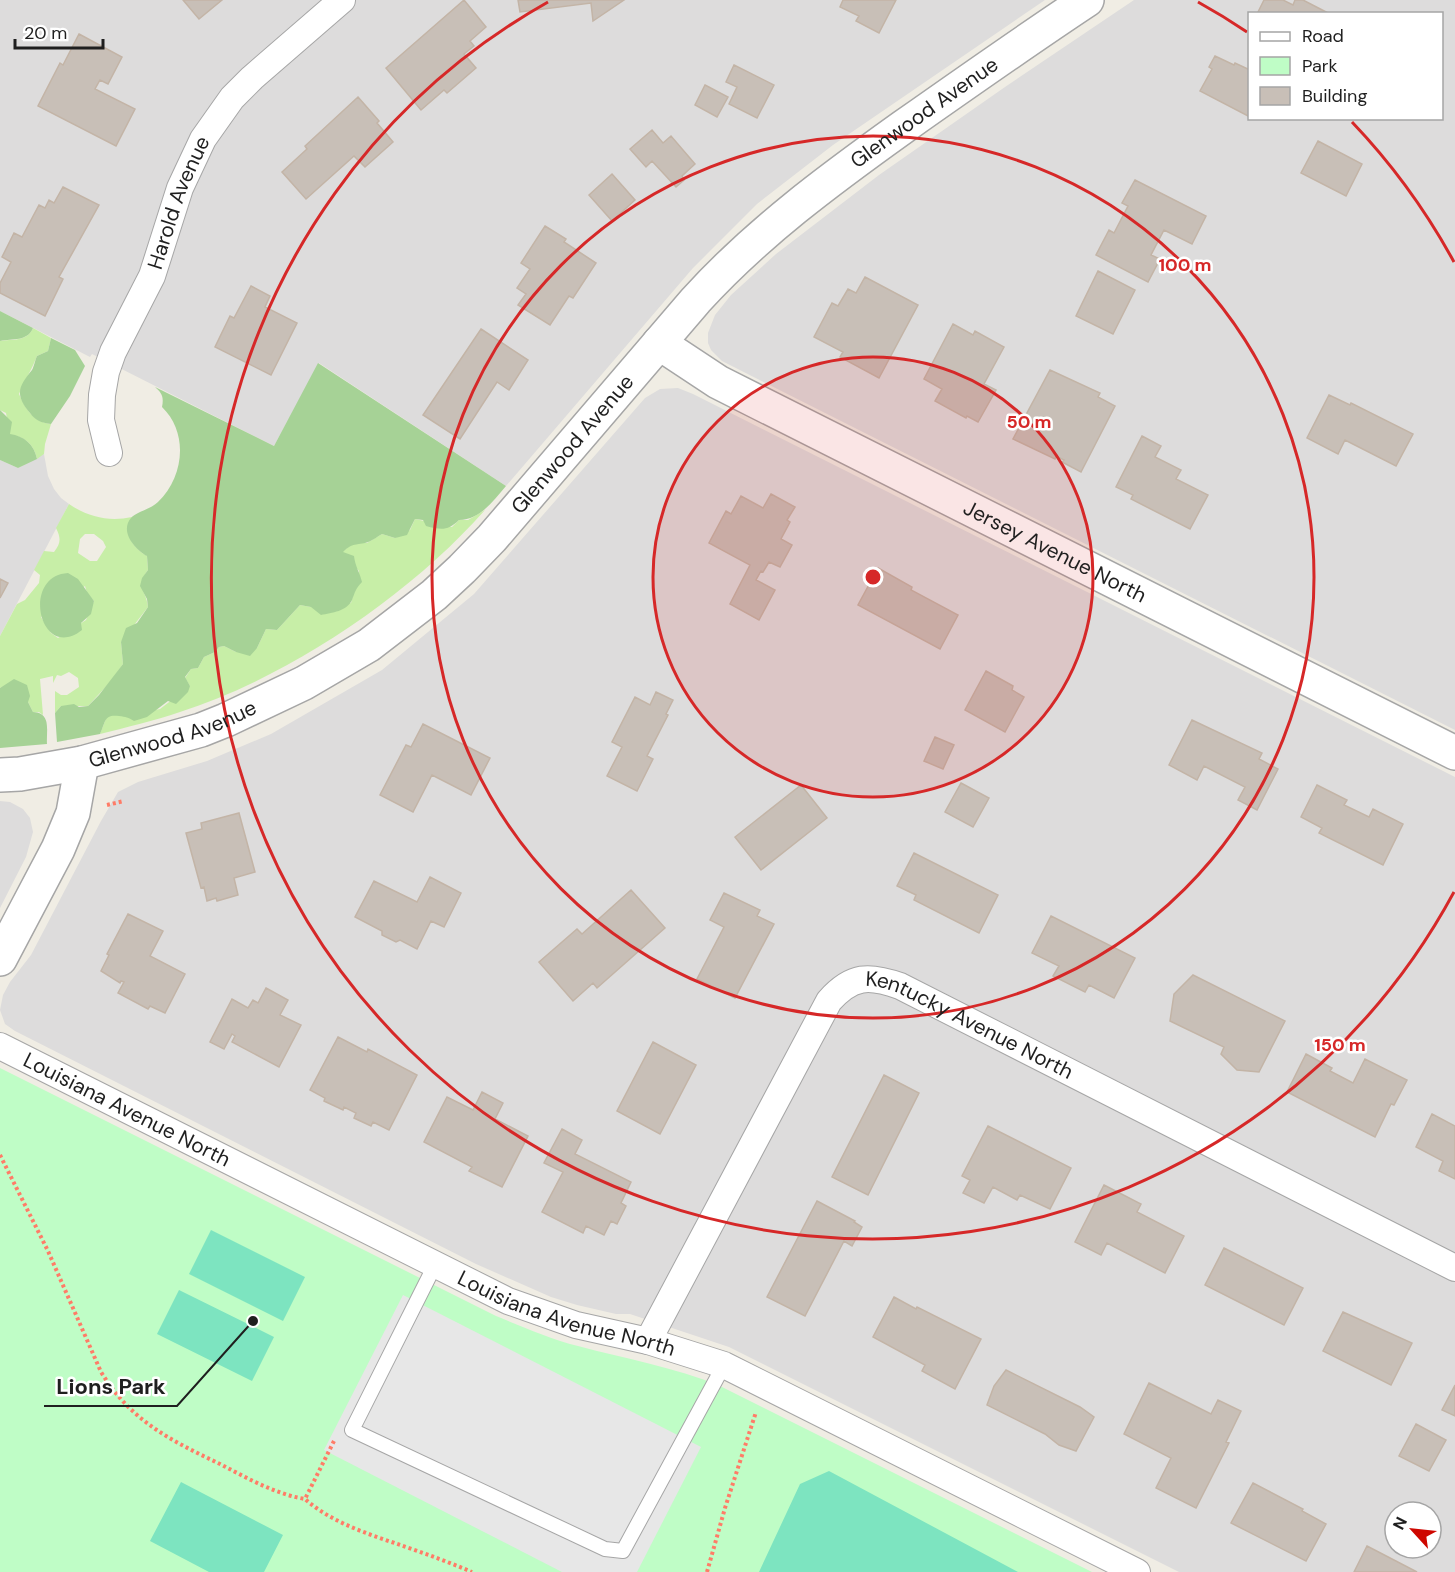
<svg xmlns="http://www.w3.org/2000/svg" width="1455" height="1572" font-family="'DM Sans',sans-serif">
<rect width="100%" height="100%" fill="#f0ede4"/>
<path fill="#dddcdc" fill-rule="evenodd" d="M0 0H1045L833 145 757 204 693 268 506 486 319 363 274 446 92 354 90 357 0 311Z
M1134 0H1455V730L722 361 711 350 708 343V333L715 315 731 295 776 254 879 175 1005 87ZM1250 14H1442V118H1250Z
M678 388 693 394 1455 777V1572H1179L729 1347 630 1314H616L577 1305 551 1297 476 1264 15 1031 5 1024 0 1010 3 995 10 982 31 955 101 821 118 792 138 782 207 761 271 734 382 670 474 594 645 398 660 389ZM1395 1512H1431V1548H1395Z
M44 454 48 476 54 489 61 498 69 504 0 636V460L18 468Z
M0 801 10 802 23 809 30 818 33 832 26 857 0 908Z"/>
<path fill="#c7eea7" fill-rule="evenodd" d="M33 328 51 338 48 351 37 356C32 369 25 380 19 394 25 408 33 422 51 424L45 444 44 454 37 459C34 444 24 436 10 435L6 413 0 410V341C12 339 27 342 33 328Z
M69 504C88 517 109 522 132 517 123 533 132 547 147 556L148 570C135 588 146 589 148 607L121 642 123 664 112 680 88 706H61L55 713V691L61 695H67L79 687 78 678 69 672 61 676 57 675 53 683V676L40 679 43 715 39 712H33L28 702 7 685 0 688V636L17 604 25 600 39 583 40 575 34 570 44 551 54 552C61 543 61 538 56 528ZM85 534H94L103 541 106 547 97 561H90L78 553 80 539ZM85 586 87 593 94 601 86 620 58 638 51 633 41 617Z
M485 510C409 596 289 677 180 712 154 721 127 727 100 734L107 716 112 714 126 716 160 709 190 686 185 678 191 669 198 668 204 657 215 652 219 647 224 646 236 652 257 648 266 629 277 630 300 605 311 607 351 603 359 571 342 552 349 546 358 542 367 543 382 534 395 538 410 530 415 519 452 527 459 520H468Z"/>
<path fill="#a6d296" d="M0 311 33 328C27 342 13 338 0 341Z
M51 338 75 350 85 366 70 396 51 424C41 423 35 420 30 413 14 394 19 386 32 370 34 367 35 360 37 356L48 351Z
M318 363 506 486C493 501 480 520 459 520 448 531 441 530 426 526L423 520 415 519 407 535 395 538 382 534C378 536 372 541 368 542 356 546 353 542 343 552L354 556C355 566 360 573 362 582 356 588 355 592 352 600 347 611 332 613 321 615L311 607 300 605 277 630 266 629 257 648 250 656 236 652 224 646 219 647 215 652 204 657 198 668 191 669 185 677 190 686 188 692 176 704 168 701 147 717 134 721C128 717 126 717 119 716 104 714 106 721 100 734L57 742 55 713 61 706 74 704 79 707 88 706 99 695 123 664 121 642 126 628 137 623 148 607 147 599 140 586 142 578 148 570 147 556C136 550 119 532 131 518 136 512 151 509 158 502 184 477 189 433 162 407 164 397 162 393 155 387L274 446Z
M0 410 12 422 10 434C24 436 34 444 37 459L18 468 0 460Z
M68 573 78 579 94 601 91 614 81 623 82 630C40 663 20 576 68 573Z
M14 679 27 685 30 696 28 702 33 712C52 713 46 731 47 744L0 748V688Z"/>
<path fill="#bffdc6" d="M0 1068 496 1316C523 1327 550 1339 578 1346 626 1359 674 1367 720 1386L1092 1572H0Z"/>
<path fill="#7de4c0" d="M211 1230 305 1277 283 1321 189 1274Z
M179 1290 274 1337 252 1381 157 1334Z
M829 1471 1018 1572H759L800 1484Z
M181 1482 283 1535 264 1572H209L150 1541Z"/>
<path fill="#e7e7e7" d="M403 1295 701 1447 637 1572H562L324 1450Z"/>
<path fill="#c8bfb7" stroke="#c3b4a6" stroke-width="1.5" d="M183 0H222L199 19Z
M464 0 486 27 470 41 474 46 464 54 476 68 447 93 444 90 421 110 386 68Z
M518 0H624L593 21 591 3 520 12Z
M843 0H896L879 33 856 21 859 16 840 7Z
M1264 0H1283L1293 5 1295 0H1303L1330 14H1257Z
M79 34 122 57 108 84 100 80 95 89 135 109 116 146 38 106 60 63 63 65Z
M1215 56 1234 65 1235 63 1250 70V117L1200 91 1212 69 1209 67Z
M734 65 774 85 757 118 729 104 737 87 726 82Z
M705 85 728 97 717 117 695 105Z
M358 97 379 121 377 123 393 142 365 167 354 156 306 199 282 172 307 149 305 146Z
M652 130 663 143 671 136 695 164 682 176 684 180 676 187 652 161 646 167 630 149Z
M1318 141 1362 164 1346 196 1301 173Z
M612 174 635 200 612 221 589 195Z
M1135 180 1206 216 1192 244 1164 230 1151 255 1160 259 1148 282 1096 255 1109 230 1114 233 1128 206 1122 203Z
M63 187 99 205 59 277 63 279 45 316 0 293V283L11 262 2 257 14 233 22 237 39 205 45 208 49 200 54 203Z
M545 226 566 239 564 242 596 263 573 298 569 296 550 325 518 305 526 294 517 288 530 269 521 263Z
M1098 271 1135 290 1113 334 1076 316Z
M865 277 918 305 879 378 840 357 843 352 814 337 832 303 838 306 848 289 856 293Z
M251 286 270 296 265 307 297 323 271 375 215 347 230 316 234 318Z
M953 324 973 335 975 331 1004 347 984 384 996 390 978 422 967 416 966 418 935 401 942 389 924 379Z
M481 329 528 360 509 390 497 382 460 439 423 415Z
M1050 370 1100 393 1098 397 1115 406 1081 472 1062 462 1064 460 1056 456 1055 459 1013 439Z
M1329 395 1350 405 1351 403 1413 434 1396 466 1345 440 1338 454 1307 438Z
M1142 436 1161 446 1155 457 1181 470 1176 479 1208 495 1190 529 1131 499 1133 495 1116 487Z
M771 494 795 507 787 520 790 522 781 539 792 545 780 567 769 562 763 572 761 571 756 580 775 590 759 620 730 604 750 565 709 543 726 511 731 514 741 496 763 508Z
M878 568 912 587 911 590 958 615 940 649 858 605Z
M0 579 8 583 0 598Z
M986 671 1013 686 1012 690 1024 697 1005 732 965 710Z
M656 692 673 700 666 714 668 715 647 756 653 759 637 791 607 776 622 747 612 742 635 697 650 705Z
M1192 720 1262 753 1259 759 1278 769 1257 810 1238 800 1245 787 1204 766 1197 780 1169 765Z
M423 724 490 758 471 795 432 775 413 812 380 795 406 745 411 747Z
M935 737 954 745 943 769 924 761Z
M961 783 989 798 973 827 945 812Z
M801 785 827 818 761 870 735 837Z
M1317 785 1347 800 1344 805 1369 817 1373 809 1403 824 1383 865 1319 833 1322 828 1301 817Z
M239 813 255 872 234 878 238 895 217 901 216 898 207 901 204 887 201 888 186 833 202 829 201 823Z
M914 853 998 895 979 933 914 900 916 895 897 886Z
M430 877 461 893 444 927 431 921 417 949 400 940 396 942 382 935V931L355 917 374 881 417 902Z
M631 890 665 928 597 988 593 983 573 1001 539 962 577 929 582 934Z
M724 893 760 910 757 916 774 924 735 998 697 979 724 927 710 920Z
M128 914 163 931 150 956 185 974 165 1013 150 1006 148 1009 118 993 124 982 121 981 120 983 101 971 109 955 107 954Z
M1051 916 1135 958 1114 998 1089 985 1085 992 1053 976 1059 966 1032 953Z
M1193 975 1285 1021 1259 1072 1237 1070 1221 1054 1224 1047 1170 1021 1174 994Z
M266 988 288 1000 280 1015 301 1025 279 1067 232 1042 235 1036 232 1034 224 1049 210 1042 232 999 248 1008 253 1000 258 1003Z
M338 1037 367 1052 368 1049 417 1075 389 1130 373 1122 371 1126 354 1118 356 1113 344 1107 343 1110 324 1101 325 1098 310 1090Z
M653 1042 696 1065 660 1134 617 1111Z
M1306 1054 1332 1068 1330 1071 1353 1083 1365 1059 1407 1080 1394 1105 1391 1104 1375 1137 1287 1092Z
M884 1075 919 1093 868 1195 832 1177Z
M482 1092 503 1103 495 1119 528 1136 502 1187 469 1171 472 1167 424 1142 447 1097 473 1110Z
M1432 1114 1455 1126V1179L1439 1171 1443 1161 1416 1147Z
M988 1126 1071 1168 1050 1209 1020 1195 1017 1200 993 1187 984 1203 963 1193 970 1180 962 1176Z
M562 1129 582 1140 575 1154 631 1182 621 1203 626 1206 617 1224 611 1221 604 1235 586 1226 583 1233 542 1212 563 1172 544 1163Z
M1104 1185 1141 1204 1137 1212 1184 1236 1165 1273 1107 1243 1101 1255 1075 1242Z
M817 1201 855 1221 854 1222 862 1227 852 1246 844 1241 805 1316 767 1297Z
M1224 1248 1303 1288 1284 1325 1205 1285Z
M894 1297 916 1309 917 1307 981 1339 955 1389 922 1371 925 1365 873 1337Z
M1343 1312 1412 1343 1391 1385 1323 1351Z
M1006 1370 1080 1407 1094 1417 1076 1451 1059 1445 1045 1434 987 1405 994 1386Z
M1149 1383 1211 1414 1218 1400 1241 1411 1226 1442 1229 1443 1196 1508 1156 1488 1171 1458 1124 1434Z
M1455 1385V1416L1442 1410Z
M1416 1424 1446 1440 1429 1471 1399 1456Z
M1253 1483 1303 1509 1302 1511 1326 1524 1306 1561 1231 1523Z
M1367 1546 1417 1572H1354Z"/>
<g fill="none" stroke-linecap="round" stroke-linejoin="round">
<defs>
<path id="service" d="M435 1265 352 1430 605 1549 623 1551 724 1365"/>
<g id="minor">
<path id="s1" d="M109 453 101 420 102 395 106 372 113 352 152 276 180 188 203 139 232 98 252 78 342 0"/>
<path id="s2" d="M0 1046 508 1301 576 1325 648 1341 724 1365 1137 1572"/>
<path id="s3" d="M648 1341 829 1001C852 975 869 975 900 986L1455 1268"/>
</g>
<g id="tertiary">
<path id="s4" d="M659 343 718 382 1455 753"/>
<path id="s5" d="M0 775 20 774 82 763 201 730 226 720 304 683 369 645 434 595 462 569 492 538 696 300C757 233 829 180 903 127 964 84 1025 41 1087 0"/>
<path d="M0 959 58 849 73 813 82 763"/>
</g>
</defs>
<use href="#service" stroke="#a6a6a6" stroke-width="16"/>
<use href="#minor" stroke="#a6a6a6" stroke-width="28"/>
<use href="#tertiary" stroke="#a6a6a6" stroke-width="36"/>
<path stroke="#ff7c67" stroke-width="4" stroke-dasharray="3 3" stroke-linecap="butt" d="M107 805 124 801
M0 1155 48 1251 101 1372C111 1388 122 1402 136 1414 161 1436 191 1450 220 1464 247 1478 275 1494 305 1499
M334 1441 305 1499C333 1524 372 1535 406 1547 429 1555 451 1563 472 1572
M707 1572 725 1508 756 1412"/>
<use href="#service" stroke="#fff" stroke-width="14"/>
<use href="#minor" stroke="#fff" stroke-width="26"/>
<use href="#tertiary" stroke="#fff" stroke-width="33"/>
</g>
<circle cx="873" cy="577" r="220" fill="#d62828" fill-opacity=".12"/>
<g fill="none" stroke="#d62828" stroke-width="3">
<circle cx="873" cy="577" r="220"/>
<circle cx="873" cy="577" r="441"/>
<path d="M1454 892A661 661 0 1 1 548 2M1198 2A661 661 0 0 1 1247 32M1352 122A661 661 0 0 1 1454 262"/>
</g>
<g text-anchor="middle" stroke-width="5" stroke-linejoin="round" paint-order="stroke">
<g font-size="21" fill="#1f1f1f" stroke="#fff">
<text dy="7" stroke="none"><textPath href="#s5" startOffset="1168">Glenwood Avenue</textPath></text>
<text dy="7" stroke="none"><textPath href="#s1" startOffset="267">Harold Avenue</textPath></text>
<text dy="7" stroke="none"><textPath href="#s5" startOffset="682">Glenwood Avenue</textPath></text>
<text dy="7" stroke="none"><textPath href="#s4" startOffset="448">Jersey Avenue North</textPath></text>
<text dy="7" stroke="none"><textPath href="#s5" startOffset="178">Glenwood Avenue</textPath></text>
<text dy="7" stroke="none"><textPath href="#s3" startOffset="543">Kentucky Avenue North</textPath></text>
<text dy="7" stroke="none"><textPath href="#s2" startOffset="142">Louisiana Avenue North</textPath></text>
<text dy="7" stroke="none"><textPath href="#s2" startOffset="628">Louisiana Avenue North</textPath></text>
</g>
</g>
<circle cx="873" cy="577" r="9" fill="#d62828" stroke="#fff" stroke-width="3"/>
<g font-size="18" text-anchor="middle" font-weight="bold" fill="#d62828" stroke="#fff" stroke-width="5" stroke-linejoin="round" paint-order="stroke">
<text x="1185" y="271">100 m</text>
<text x="1029" y="428">50 m</text>
<text x="1340" y="1051">150 m</text>
</g>
<path fill="none" stroke="#1f1f1f" stroke-width="2" d="M253 1321L177 1406H44"/>
<circle fill="#1f1f1f" stroke="#fff" stroke-width="2" cx="253" cy="1321" r="6"/>
<g font-size="22" text-anchor="middle" font-weight="bold" fill="#1f1f1f" stroke="#fff" stroke-width="5" stroke-linejoin="round" paint-order="stroke">
<text x="111" y="1394">Lions Park</text>
</g>
<rect x="1248" y="12" width="195" height="108" fill="#ffffff" stroke="#a5a5a5" stroke-width="1.5"/>
<rect x="1260" y="32" width="30" height="9" fill="#ffffff" stroke="#a5a5a5" stroke-width="1.5"/>
<text x="1302" y="42" font-size="18" fill="#1f1f1f">Road</text>
<rect x="1260" y="57" width="30" height="18" fill="#bffdc6" stroke="#a5a5a5" stroke-width="1.5"/>
<text x="1302" y="72" font-size="18" fill="#1f1f1f">Park</text>
<rect x="1260" y="87" width="30" height="18" fill="#c8bfb7" stroke="#a5a5a5" stroke-width="1.5"/>
<text x="1302" y="102" font-size="18" fill="#1f1f1f">Building</text>
<g transform="translate(1413 1530) rotate(297)"><circle r="28" fill="#ffffff" stroke="#a5a5a5" stroke-width="1.5"/>
<path d="M0-4.5L10 22L0 15L-10 22Z" fill="#ce0700"/>
<text y="-9" font-size="16" font-weight="bold" text-anchor="middle" fill="#1f1f1f">N</text>
</g>
<path d="M15 39v9h88v-9" fill="none" stroke="#1f1f1f" stroke-width="3"/>
<text x="24" y="39" font-size="18" fill="#1f1f1f" stroke="#ffffff" stroke-width="4.5" paint-order="stroke">20 m</text>
</svg>
